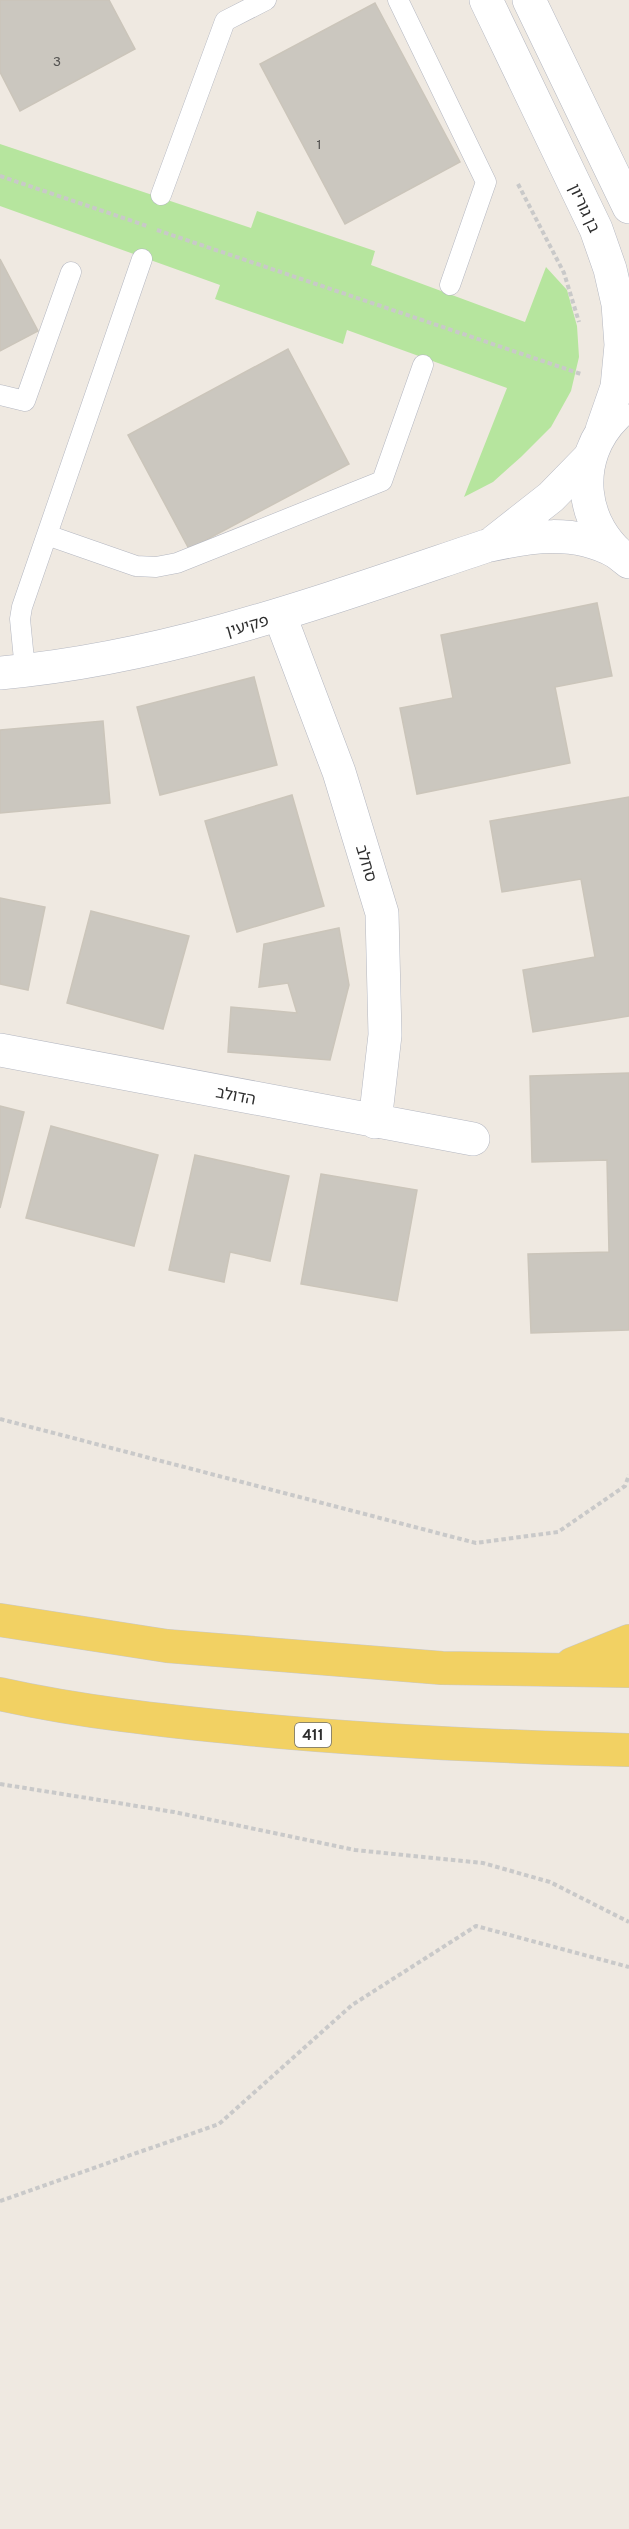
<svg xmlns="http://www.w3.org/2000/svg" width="629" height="2529" font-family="Overpass,'Noto Sans Hebrew',sans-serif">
<rect width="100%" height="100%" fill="#efe9e1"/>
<path fill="#b6e59e" d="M0 144 251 228 257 211 375 251 371 265 525 322 546 267 567 290 577 326 579 357 571 391 551 427 521 457 493 482 464 497 507 388 347 330 343 344 215 299 220 285 0 206Z"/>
<path fill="#cbc7bf" stroke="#cbc5ba" stroke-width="1.5" d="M0 0H109L135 49 20 111 0 72Z
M375 3 460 162 345 224 260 64Z
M0 259 38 331 0 351Z
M288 349 349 464 189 549 128 435Z
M597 603 612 676 555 687 570 763 417 794 400 708 453 698 441 635Z
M254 677 277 765 160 795 137 707Z
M103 721 110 803 0 813V730Z
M292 795 324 906 237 932 205 821Z
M629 797V1016L533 1032 523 970 595 957 581 879 502 892 490 821Z
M0 898 45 907 28 990 0 984Z
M91 911 189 936 163 1029 67 1003Z
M339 928 349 985 330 1060 228 1052 231 1007 297 1013 288 983 259 987 264 944Z
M629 1073V1330L531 1333 528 1254 609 1252 607 1160 532 1162 530 1076Z
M0 1106 24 1112 0 1208Z
M51 1126 158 1155 134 1246 26 1218Z
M195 1155 289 1176 270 1261 230 1252 224 1282 169 1270Z
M321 1174 417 1190 397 1301 301 1284Z"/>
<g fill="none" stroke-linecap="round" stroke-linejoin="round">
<defs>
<path id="lane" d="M398 0 486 182 450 285
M161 195 225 21 266 0
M0 395 25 401 71 272
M47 535 136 566 156 567 177 563 382 481 423 365
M25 670 20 619 22 607 142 259"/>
<path id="street" d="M495 541 551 497 590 457
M280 616 339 772 382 913 385 1035 375 1122
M0 673C169 658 326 600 486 546 530 536 575 529 616 552
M0 1050 473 1139"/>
<path id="secondary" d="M486 0 596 229 610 269 618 304 621 345 617 387 602 430
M529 0 629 207
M616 415C572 458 579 527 629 562"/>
<path id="primary" d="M0 1620 167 1646 442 1668 629 1671
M572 1664 629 1641
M0 1694C81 1712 165 1721 248 1729 374 1741 502 1747 629 1750"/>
</defs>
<use href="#lane" stroke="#b4b7c1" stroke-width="21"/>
<use href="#street" stroke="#b4b7c1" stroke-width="34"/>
<use href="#secondary" stroke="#b4b7c1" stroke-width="34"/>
<use href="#primary" stroke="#c9c9c9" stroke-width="34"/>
<path stroke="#c9c9c9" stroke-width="4" stroke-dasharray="4.5 3" stroke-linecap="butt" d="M0 176 147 226
M518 184 564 273 579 322
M157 230 581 374
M0 1419 476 1543 558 1532 625 1486 629 1475
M0 1784 174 1812 355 1850 483 1863 550 1882 629 1922
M0 2201 219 2124 352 2005 476 1926 629 1967"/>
<use href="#lane" stroke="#fff" stroke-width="20"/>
<use href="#street" stroke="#fff" stroke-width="33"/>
<use href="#secondary" stroke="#fff" stroke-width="33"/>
<use href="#primary" stroke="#f2d163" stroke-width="33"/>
</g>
<g text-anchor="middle" stroke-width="4.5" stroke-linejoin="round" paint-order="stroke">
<g font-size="14" fill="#555452">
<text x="57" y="66">3</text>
<text x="319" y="149">1</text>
</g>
<rect fill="#fff" stroke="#6d6d6d" stroke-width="1.5" x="295" y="1723" width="36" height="24" rx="4.5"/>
<g font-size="15" font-weight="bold" fill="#2e2e2e">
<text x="313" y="1740">411</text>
</g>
<g font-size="16" fill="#2e2e2e" stroke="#fff">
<text transform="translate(585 208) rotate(65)" y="6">בן גוריון</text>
<text transform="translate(247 625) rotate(-16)" y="6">פקיעין</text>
<text transform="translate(367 863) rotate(73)" y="6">סחלב</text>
<text transform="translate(236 1095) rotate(11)" y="6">הדולב</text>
</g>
</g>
</svg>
